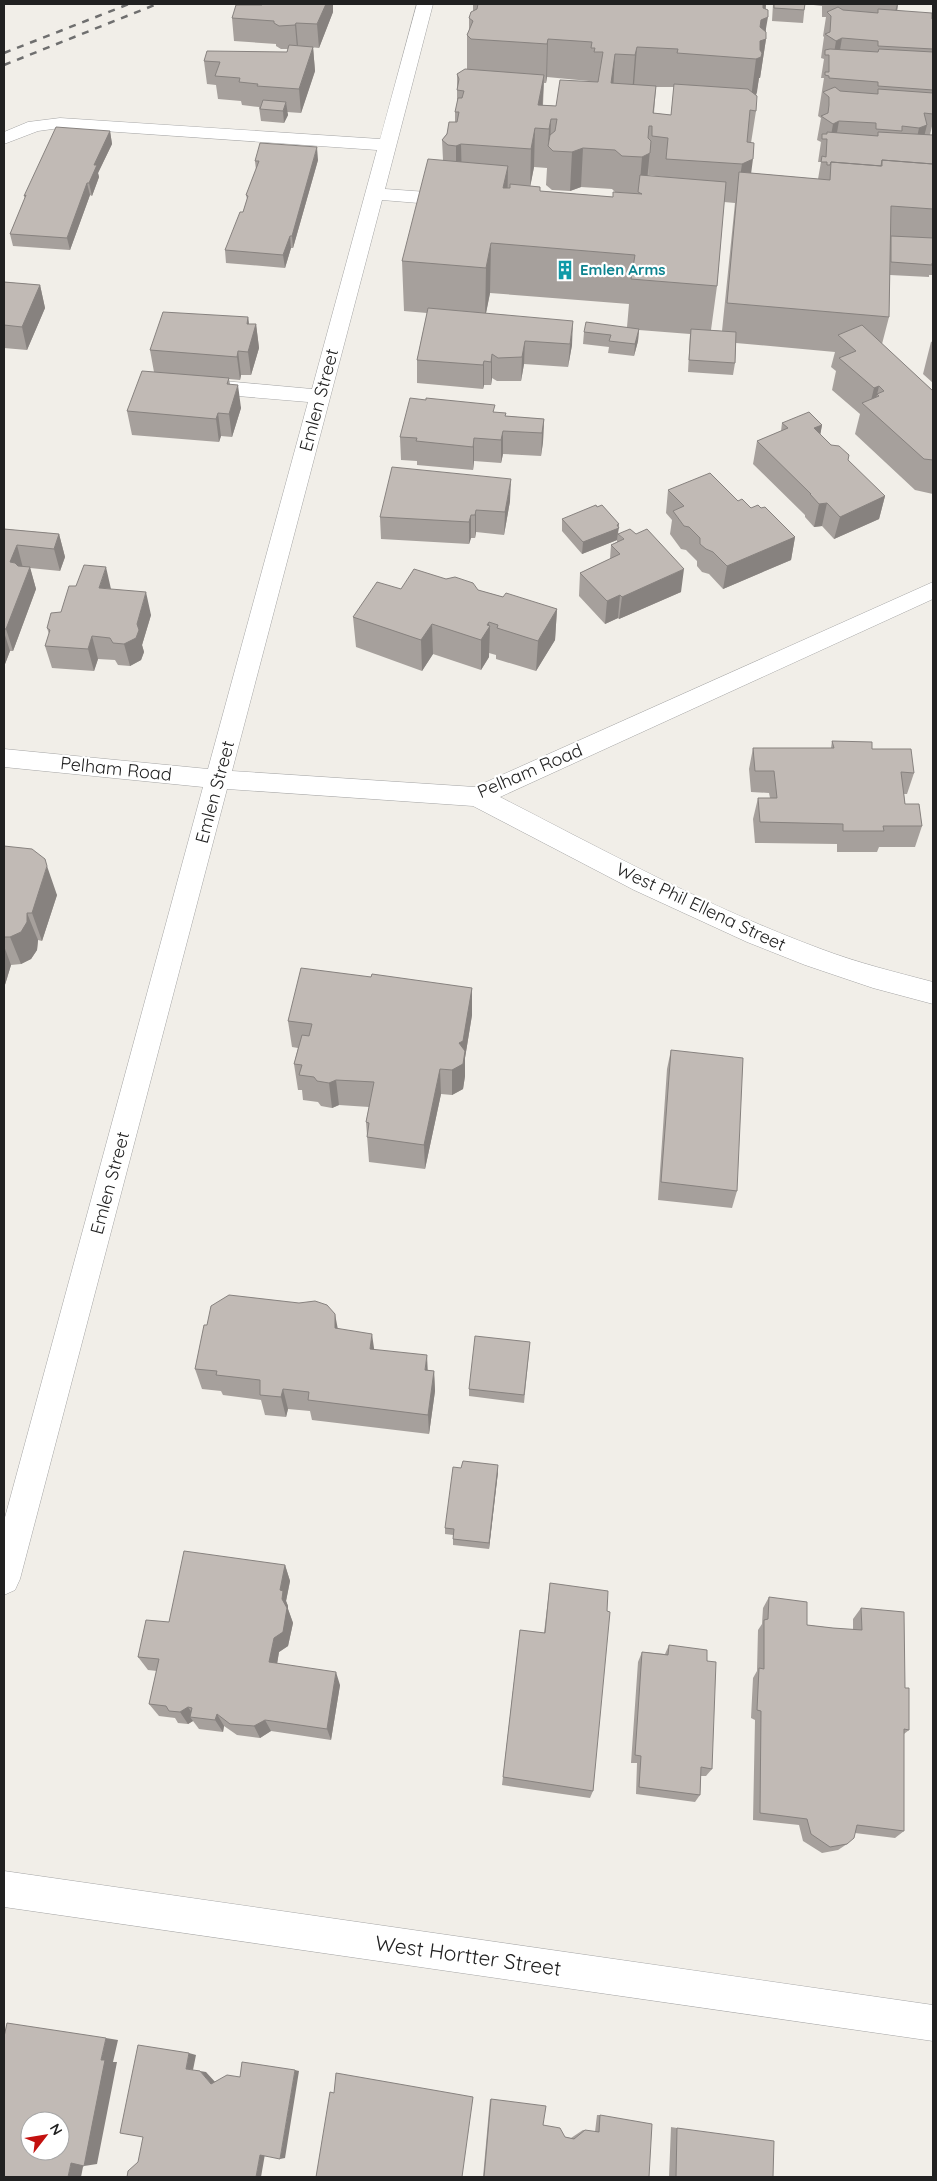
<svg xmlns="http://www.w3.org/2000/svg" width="937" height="2181" font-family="Quicksand,sans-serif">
<rect width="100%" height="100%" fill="#f1eee8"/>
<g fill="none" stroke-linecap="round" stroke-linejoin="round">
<defs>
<path id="minor" d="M417 4H433L385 189 455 194 462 196 464 200 462 204 455 206 382 200 232 771 475 787 933 582V599L500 797C605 851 710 908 821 949 858 963 895 972 933 982V1004L873 988 805 965 747 942 634 890 473 806 227 789 20 1579 15 1590 4 1595V1521L203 787 4 767V749L208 769 308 402 202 393 195 391 192 386 195 381 202 379 312 389 377 150 60 128 38 131 4 144V132L28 122 60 118 380 139Z
M4 1871 933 2005V2041L4 1907Z"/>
</defs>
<use href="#minor" stroke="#a5a5a5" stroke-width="1"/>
<use href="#minor" fill="#fff" fill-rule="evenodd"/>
<path stroke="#6f6f6f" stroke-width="2.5" stroke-dasharray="7 7" stroke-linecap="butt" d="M4 53 129 4
M4 65 157 4"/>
</g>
<path fill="#a6a09c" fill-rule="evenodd" d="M263 4H333V12L319 48 310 47H313L315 71 301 113 287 112 288 115 284 123 261 121 259 107 242 105 241 101 218 99 216 85 207 84 204 61 287 52 288 49H281L276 46V44L234 41 232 18 262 5Z
M473 4H766V39L760 78H759L756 95V111L751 143V173L818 179 821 162H818L821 142 817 140 821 118 818 116 824 78H821L824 59 821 58 824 37 823 36 826 17H822V6L805 4 803 23 772 21 773 4H898L897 11 933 19V122L930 135H933V235L932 238H933V275H929V277L890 275 889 317 882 344 933 391V494L915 490 855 434 860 414 832 390 836 371 831 367 835 352 736 343 735 363 733 375 688 372 690 334 639 330 638 341 634 356 608 353 609 347 583 344 584 332 627 327 629 304 490 293 486 313 572 345 568 367 524 364 521 381H497L492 378 491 385H484L483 389 417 383V360L427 313 404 311 402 261 443 160 442 140 455 122V112L457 105V74L467 69V35L469 31V18L473 11ZM547 77 589 81V82L556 106 543 105 544 83H546ZM656 87H674L671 115 654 113ZM649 165 648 175 664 177 648 176ZM534 167 547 168 546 185 552 190 570 191 581 187 612 189 615 192 613 197 540 191V187L530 186ZM724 202 735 203 722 331 711 330 717 286Z
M110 131 112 144 98 173 99 177 92 196 90 195 70 250 13 246 10 234 25 198 24 196Z
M318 160 293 248H291L285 268 226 263 225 250 243 212 247 199 246 195 256 170 255 161Z
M4 282 40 285 45 308 27 350 4 348Z
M248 317 249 324H256L259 348 251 375H241L240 380 229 379 230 384 241 408 232 437 221 436 219 442 132 435 127 411 154 372 150 350Z
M933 341V383L923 374 931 342Z
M495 412 506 416 544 419 543 442 541 456 503 454 501 463 474 461 473 470 417 465V461L401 460 400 437Z
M782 423 822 425 820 434 885 496 879 519 834 539 822 526 814 527 805 517V515L753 464 757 441 781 431Z
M668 490 738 501 751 508 795 537 791 560 723 589 709 574 702 572 697 566V561L686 550 681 549 670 534 672 520 666 513Z
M510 501 504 535 476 532 475 538H471L469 544 381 539 380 517Z
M562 519 619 527 618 534 681 592 619 619 618 618 605 624 579 596 580 573 610 559 611 545 617 542V540L582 554 562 531Z
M4 529 59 534 65 557 60 571 30 568 36 589 13 651H10L5 664H4Z
M111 589 151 615 142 645 144 652 141 660 130 666 118 665 115 660 98 659 94 671 52 668 45 646 49 634 47 628 61 612Z
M401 589 478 590 503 597 557 609 555 640 536 671 496 659V655L489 653V657L481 670 433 654 422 671 356 647 353 617Z
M832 741 872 749 914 773 907 794H904L905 804 922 826 915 847H879L877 852H837V844L755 843 753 819 758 798H770L769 793 751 792 749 769 753 748H831Z
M4 846 57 895 42 941 38 940 37 950 31 959 21 964 11 965 4 988Z
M371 977 472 988V1015L465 1058V1076L463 1089 452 1095 441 1094 425 1169 369 1162 366 1122 369 1107 339 1105 332 1108 321 1106 318 1102 303 1100 302 1090H298L294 1064 298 1048 292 1047 288 1021Z
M671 1050 737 1191 732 1208 658 1200 667 1069Z
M338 1328 374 1349 427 1370 434 1371 435 1391 429 1434 312 1420 310 1411 288 1409 286 1417 265 1415 261 1400 223 1395 221 1391 202 1389 195 1369Z
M530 1342 524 1403 469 1396V1389Z
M498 1472 489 1549 453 1545V1535L445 1534V1528Z
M285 1565 290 1581 286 1601 288 1606V1609L293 1623 288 1646 279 1652 277 1664 340 1685 331 1740 271 1731 260 1738 237 1735 224 1726 223 1732 199 1729 193 1721 188 1724 178 1723 175 1718 159 1716 149 1704 157 1671 148 1670 138 1657 169 1622Z
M550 1583 607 1611 593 1791 590 1798 502 1785 520 1630 544 1633Z
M769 1597 807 1625 833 1628 853 1630V1619L861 1608 905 1688 909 1730 904 1734V1831L895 1838 855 1833 847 1844 838 1850 822 1853 803 1841 799 1825 753 1820 755 1720 751 1718 753 1678 757 1671 758 1630 762 1624 763 1608Z
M669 1645 707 1661 712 1769 706 1776H701L700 1795 695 1802 636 1794 637 1763H631L638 1662 642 1652 665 1654Z
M490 2099 543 2125 565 2137 571 2138 583 2130 595 2132 597 2115H600L649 2177H483Z
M671 2127 677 2128 773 2177H669Z"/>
<path fill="#87827f" d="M326 4H333V12L319 48 317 24Z
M763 4H766L764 19 768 17 764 40 766 39 760 78H759L757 92 756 95 751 98Z
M897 4H898L897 11 895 12Z
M296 23 298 46 297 48 295 25Z
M842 38 838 62 832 65 836 41Z
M548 39 547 77 546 83 547 44Z
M313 47 315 71 301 113 299 89Z
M637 47 634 85 632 94 635 55Z
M615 54 613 92 611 83Z
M544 75 542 114 538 105Z
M286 102 288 115 284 123 283 111Z
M551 119 550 148 548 146 549 129Z
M839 121 835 144 829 147 833 124Z
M927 125 921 149 914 152 919 128Z
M535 128 534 167 530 188 531 149Z
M110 131 112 144 98 173 99 177 92 196 89 183 94 165Z
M651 141 647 180 639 193 642 157 646 155Z
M461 144 462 183 456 185V146Z
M317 147 318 160 293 248 292 236Z
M583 148 581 187 570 191 572 152Z
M753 159 748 197 736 203 742 164Z
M508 166 507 216 503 188Z
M87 183 90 195 70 250 67 238Z
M290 236 291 248 285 268 283 255Z
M491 243 490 293 485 318 486 268Z
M40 285 45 308 27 350 22 327Z
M248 317 251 341 256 324 259 348 251 375 248 352 247 324Z
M573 321 572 345 568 367 570 344Z
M639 329 638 341 634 356 635 344Z
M525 341 524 364 521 381 522 357Z
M238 351 241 375 240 380 237 357Z
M492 354V378L491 385V362Z
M484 361V385L483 389V365Z
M238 385 241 408 232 437 229 414Z
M879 386 873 412 869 409 874 388Z
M218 413 221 436 219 442 216 419Z
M544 419 543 442 541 456 542 433Z
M822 425 818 448 814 428Z
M503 431V454L501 463V440Z
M474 438V461L473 470V447Z
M511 479 510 501 504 535 505 512Z
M885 496 879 519 834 539 840 517Z
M827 503 822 526 814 527 819 504Z
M476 510V532L475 538V515Z
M471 515V538L469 544V522Z
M619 524 617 540 582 554 583 542Z
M59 534 65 557 60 571 54 549Z
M795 537 791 560 723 589 727 566Z
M17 545 23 568 10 562Z
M30 567 36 589 13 651 6 629Z
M106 567 111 589 99 588Z
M684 569 681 592 619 619 622 597Z
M146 592 151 615 142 645 144 652 141 660 130 666 124 644 137 624Z
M620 595 618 618 605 624 607 601Z
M557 609 555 640 536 671 538 641Z
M489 622V628L490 626 489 657 481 670V640Z
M432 624 433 654 422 671 421 640Z
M4 632 10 651 5 664 4 660Z
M92 636 98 659 94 671 88 649Z
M47 866 57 895 42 941 32 913Z
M27 913 38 940 37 950 31 959 21 964 10 937Z
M4 946 11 965 4 988Z
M472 988V1015L465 1058V1076L463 1089 452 1095V1070Z
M440 1069 441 1094 425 1169 424 1145Z
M336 1080 339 1105 332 1108 329 1083Z
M335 1314 339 1335 335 1328Z
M372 1334 375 1355 370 1349Z
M427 1355 428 1376 425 1370Z
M434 1371 435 1391 429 1434 428 1415Z
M283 1389 288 1409 286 1417 281 1397Z
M498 1465V1472L489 1549V1543Z
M285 1565 290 1581 286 1601 288 1606V1609L293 1623 288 1646 279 1652 275 1676 269 1662 282 1599 280 1590Z
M336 1672 340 1685 331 1740 327 1729Z
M188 1707 195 1717H190L193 1721 188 1724 180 1712Z
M217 1714 224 1726 223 1732 215 1720Z
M265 1720 271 1731 260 1738 254 1726Z
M106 2038 118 2040 113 2062H117L97 2164 84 2166 101 2060Z
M189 2053 196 2055 193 2070 186 2069Z
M295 2070 299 2071 285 2158 280 2159Z
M200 2071 206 2072 217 2084H211Z
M265 2154 261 2177H256L260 2155Z
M84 2162 81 2177H68L71 2163Z"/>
<path fill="#c1bab5" stroke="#87827f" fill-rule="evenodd" d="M263 4H326L317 24 296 23 295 25 279 26 274 23V21L232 18 236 5H262Z
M478 4H763V8L768 10V17L761 20 760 27 766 32V39L760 41V50L762 53 761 57 756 59 677 53 678 49 637 47 635 55 615 54 611 83 656 86 653 113 671 115 674 84 748 89 757 96 756 111 750 110 747 142 754 143 753 159 742 164 666 159 668 138 652 136V126H649L648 138 651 141 650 153 642 157 622 156 615 150 583 148 572 152 553 151 548 146 550 135 555 131 557 119H551L549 129 535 128 531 149 461 144 456 146 448 145 442 140 447 134 449 122H457L459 112H455L458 98H462L464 91 457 90 459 79 457 74 465 69 544 75 538 105 556 106 560 80 598 82 603 52H594L595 48H591L592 42 548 39 547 44 471 39 467 35 473 21 469 18 471 12 477 9Z
M774 4H805L804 10 774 8Z
M838 7 843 10 878 13V9L932 13V19H933V49L878 46V41L842 38 836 41 825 34 830 32 831 16 827 12Z
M289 45 313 47 299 89 257 86 258 84 239 82 240 78 215 76 220 62 204 61 207 51 287 52Z
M830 49 878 52 879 49 933 52V90L878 86V82L829 78V76L825 75V72H829V55H825V50Z
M835 87 840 91 878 94V89L933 93V114L924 113 927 125 919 128 902 126V131L876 129V123L839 121 833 124 821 116 828 113 829 105V97L823 92Z
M263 100 286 102 283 111 260 109Z
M56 127 110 131 94 165H97L89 183H87L67 238 10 234 26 195 24 196Z
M827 132 878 136V132L933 135V164L882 160 881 166 831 162 830 165H827V162H821L822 156 826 157 827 139H822V134H827Z
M260 143 317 147 292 236H290L283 255 225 250 240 212H243L248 196 246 195 259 161H255Z
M428 159 508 166 503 188H510V184L540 187V191L613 197V192L642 194 638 192 640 175 726 182 717 286 631 279 635 255 491 243 486 268 402 261Z
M882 160 933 164V209L891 206 889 317 727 303 739 172 830 180 831 162 882 166Z
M891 236 933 238V263H932V265L891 262Z
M4 282 40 285 22 327 4 325Z
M428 308 573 321 570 344 525 341 522 357 498 358 492 354 491 362 484 361 483 365 417 360Z
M163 312 248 317 247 324H256L248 352 238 351 237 357 150 350Z
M586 322 639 329 635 344 609 341 611 335 584 332Z
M862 325 933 391V460L924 459 862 403 879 396 877 394 884 391 879 386 874 388 839 358 856 351 838 335Z
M691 329 736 332 735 363 689 360Z
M142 371 229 378 227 384 238 385 229 414 218 413 216 419 127 411Z
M410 398 426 400V398L495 405 493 412 506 413 505 416 544 419 542 433 503 431 501 440 474 438 473 447 416 441 417 438 400 437Z
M809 412 822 425 814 428 831 445 839 446 849 455 848 460 885 496 840 517 827 503 819 504 810 494H811L757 441 788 428 782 423Z
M392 467 511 479 505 512 476 510 475 515H471L469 522 380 517Z
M710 473 738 501 742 499 751 508 758 505 761 508 765 507 795 537 727 566 713 552 706 549 700 544V538L689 527 684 526 673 511 684 506 668 490Z
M596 505 597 507 602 505 619 524 617 525 619 528 583 542 562 519Z
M4 529 59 534 54 549 17 545 10 562 15 563 18 566 30 567 6 629H4Z
M630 529 636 534 647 529 684 569 622 597 620 595 607 601 580 573 620 554 611 545 624 539 618 534Z
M84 565 106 567 99 588 146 592 137 624 139 630 136 638 124 644 113 643 110 638 92 636 88 649 45 646 50 630 47 628 51 613 61 612 69 586H76Z
M414 569 446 579 455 577 473 583 478 590 503 597 506 593 557 609 538 641 497 628 498 625 489 622 487 625 490 626 481 640 432 624 421 640 353 617 377 582 401 589Z
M832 741 872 742V749H911L914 773 901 772 905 804H919L922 826H883L884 831H843V824L760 822 758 798H777L774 771H755L753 748H834Z
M4 846 32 849 45 859 47 866 32 913H27V922L21 932 10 937H4Z
M301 968 371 977 372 974 472 988 463 1041 459 1043 465 1051 463 1064 452 1070 440 1069 424 1145 367 1137 369 1123 366 1122 374 1082 336 1080 329 1083 317 1081 314 1077 299 1075 302 1065 294 1064 302 1035 309 1036 312 1024 288 1021Z
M671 1050 743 1058 737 1191 661 1182Z
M229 1295 299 1303 315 1301 327 1305 335 1314V1328L372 1334 370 1349 427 1355 425 1370 434 1371 428 1415 308 1400 309 1392 283 1389 281 1397 260 1395V1380L216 1375 217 1371 195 1369 204 1325H207L211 1306Z
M475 1336 530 1342 524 1395 469 1389Z
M463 1461 498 1465 489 1543 453 1539 454 1529 445 1528 453 1467 461 1468Z
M184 1551 285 1565 280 1590 283 1591 282 1599 287 1608 283 1632 274 1638 269 1662 336 1672 327 1729 265 1720 254 1726 230 1724 217 1714 215 1720 190 1717 192 1708 188 1707 180 1712 169 1711 166 1706 149 1704 159 1659 138 1657 146 1620 169 1622Z
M550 1583 608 1591 607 1611 610 1612 593 1791 503 1777 520 1630 545 1633Z
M769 1597 807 1602V1625L833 1628 862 1630 861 1608 904 1612 905 1688H909V1730L904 1729V1831L857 1825 854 1838 847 1844 830 1847 811 1834 807 1819 760 1813 761 1711 757 1710 759 1668 764 1669V1620L768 1619Z
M669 1645 707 1650V1661L716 1662 712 1769 701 1767 700 1795 639 1787 641 1756 635 1755 642 1652 668 1655Z
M7 2023 106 2038 101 2060H105L84 2166 71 2163 68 2177H4V2037ZM30 2121H60V2151H30Z
M138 2045 189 2053 186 2069 200 2071 211 2084 227 2075 240 2077 242 2062 295 2070 280 2159 260 2155 256 2177H127L128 2171 138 2162 143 2137 120 2133Z
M336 2073 473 2097 462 2177H316L330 2092 334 2093Z
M491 2099 546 2106 543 2125 560 2128 565 2137 574 2139 585 2130 599 2132 600 2115 652 2124 649 2177H484Z
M677 2128 774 2141 773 2177H676Z"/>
<defs>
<symbol id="building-bare" viewBox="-9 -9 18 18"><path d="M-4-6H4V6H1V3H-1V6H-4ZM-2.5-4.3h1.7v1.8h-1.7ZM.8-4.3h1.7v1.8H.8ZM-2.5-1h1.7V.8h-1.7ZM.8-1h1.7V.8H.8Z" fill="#0f9aa8" stroke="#fff" stroke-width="2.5" paint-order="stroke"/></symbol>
</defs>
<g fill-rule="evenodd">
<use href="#building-bare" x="551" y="256" width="28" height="28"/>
</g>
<g text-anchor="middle" stroke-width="4.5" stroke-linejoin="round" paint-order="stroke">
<g font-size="15" font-weight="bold" fill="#0d838f" stroke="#fff" text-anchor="start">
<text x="580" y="275">Emlen Arms</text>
</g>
<g font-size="18" fill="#212121" stroke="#fff">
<text transform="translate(319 400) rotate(-75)" y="6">Emlen Street</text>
<text transform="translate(116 769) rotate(6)" y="6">Pelham Road</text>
<text transform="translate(530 771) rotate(-23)" y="6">Pelham Road</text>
<text transform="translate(215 792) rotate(-75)" y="6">Emlen Street</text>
<text transform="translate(701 907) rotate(25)" y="6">West Phil Ellena Street</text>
<text transform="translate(110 1183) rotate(-75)" y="6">Emlen Street</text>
</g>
<g font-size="21" fill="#212121" stroke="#fff">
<text transform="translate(468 1956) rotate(8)" y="7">West Hortter Street</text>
</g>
</g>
<rect width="937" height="2181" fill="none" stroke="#212121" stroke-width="10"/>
<g transform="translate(45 2136) rotate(59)"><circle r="24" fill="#ffffff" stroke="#a6a6a6"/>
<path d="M0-4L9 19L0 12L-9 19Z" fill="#c3110f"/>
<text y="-8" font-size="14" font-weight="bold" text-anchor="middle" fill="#212121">N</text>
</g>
</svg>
